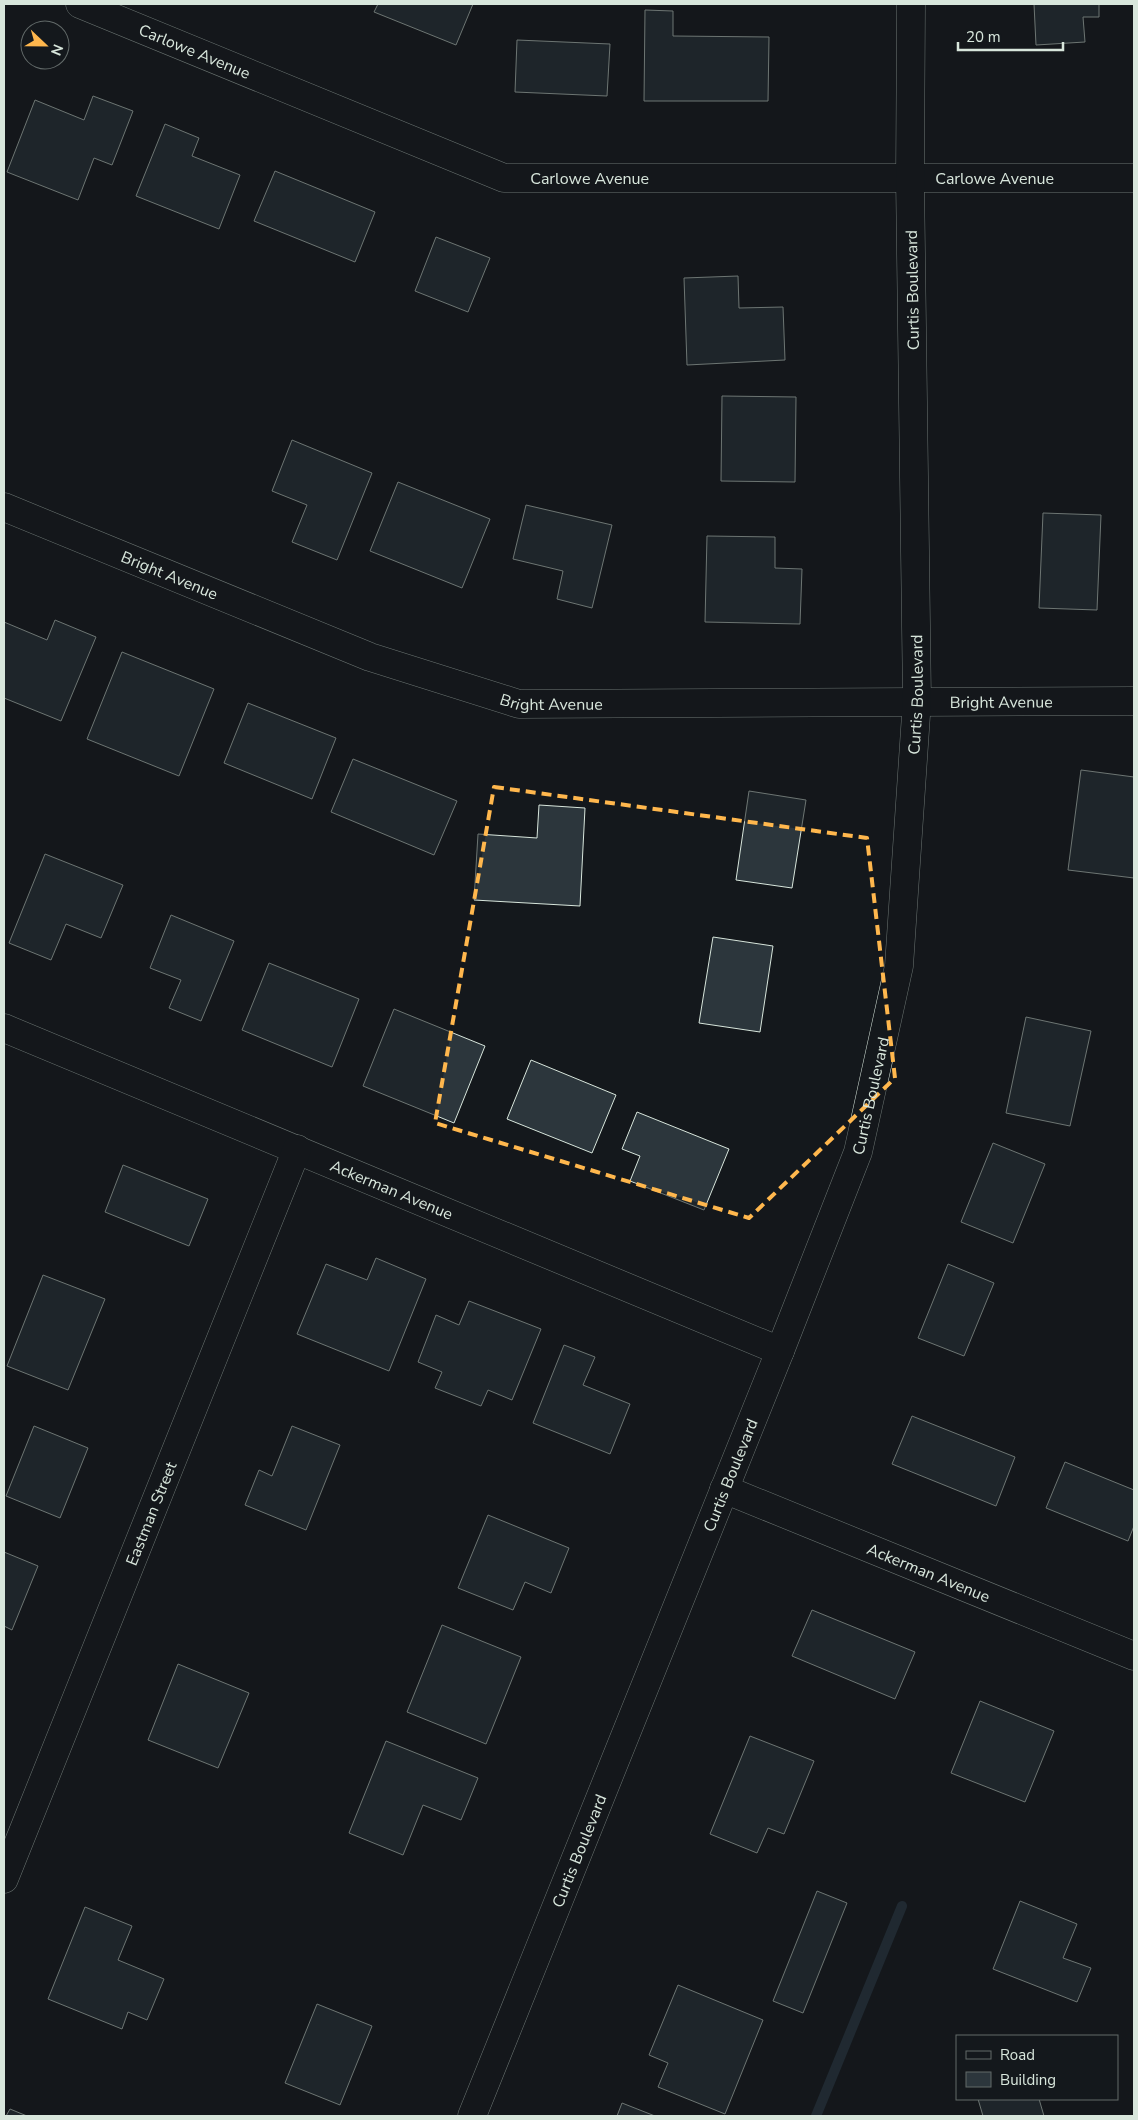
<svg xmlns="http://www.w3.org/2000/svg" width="1138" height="2120" font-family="'Nunito Sans',sans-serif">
<rect width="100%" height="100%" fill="#14181c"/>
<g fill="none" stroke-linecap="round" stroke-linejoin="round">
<path stroke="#2f3f4d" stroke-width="10" d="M816 2116 902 1906"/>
</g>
<path fill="#2c363c" stroke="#d8e6dc" d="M378 4H473L456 45 374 12Z
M1034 4H1099V17H1083L1085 42 1036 45Z
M645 10 673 11V36L769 37 768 101H644Z
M517 40 610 44 607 96 515 92Z
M93 96 133 111 112 165 94 158 78 200 7 172 35 100 84 120Z
M165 124 199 138 192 156 240 175 219 229 136 196Z
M275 171 375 212 355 262 254 221Z
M436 237 490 258 468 312 415 291Z
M738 276 739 308 783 307 785 360 687 365 684 278Z
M722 396 796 397 795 482 721 481Z
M292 440 372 473 337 560 292 542 307 505 272 491Z
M398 482 490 519 462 588 370 551Z
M526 505 612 525 592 608 557 599 563 571 513 559Z
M1043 513 1101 515 1097 610 1039 608Z
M707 536 775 537V568L802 569 800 624 705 622Z
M55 620 96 637 61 721 4 698V622L47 640Z
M122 652 214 689 179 776 87 739Z
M248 703 336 738 312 799 224 763Z
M353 759 457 801 434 855 331 812Z
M1081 770 1134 777V878L1068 870Z
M749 791 806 800 792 888 736 880Z
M539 805 585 808 580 906 474 900 478 834 537 838Z
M45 854 123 885 101 938 66 924 51 960 9 943Z
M171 915 234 941 201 1021 169 1008 181 980 150 968Z
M713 937 773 946 760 1032 699 1023Z
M269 963 359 999 332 1067 242 1030Z
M394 1009 485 1046 454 1123 363 1086Z
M1026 1017 1091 1031 1070 1126 1006 1113Z
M531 1060 616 1095 592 1153 507 1119Z
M637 1112 729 1149 704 1210 630 1181 640 1156 622 1149Z
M993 1143 1045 1164 1013 1243 961 1222Z
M123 1165 208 1199 189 1246 105 1212Z
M376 1258 426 1279 389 1371 297 1334 326 1264 367 1280Z
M948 1264 994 1283 964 1356 918 1338Z
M43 1275 105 1299 68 1390 7 1366Z
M469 1301 541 1329 512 1400 488 1390 481 1406 435 1388 442 1372 418 1362 436 1315 459 1325Z
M564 1345 595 1357 583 1385 630 1404 610 1454 533 1423Z
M912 1416 1015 1457 996 1506 892 1464Z
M34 1426 88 1448 60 1518 6 1496Z
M292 1426 340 1445 306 1530 245 1505 259 1470 272 1476Z
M1065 1462 1134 1490V1526L1128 1541 1046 1508Z
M488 1515 569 1548 551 1593 525 1582 513 1610 458 1588Z
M4 1552 38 1566 12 1630 4 1626Z
M812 1610 915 1652 895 1699 792 1656Z
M442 1625 521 1657 486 1744 407 1712Z
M178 1664 249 1693 218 1768 148 1740Z
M980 1701 1054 1731 1025 1802 951 1773Z
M750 1736 814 1761 784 1834 768 1828 757 1853 710 1834Z
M386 1741 478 1778 461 1820 423 1805 403 1855 349 1833Z
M817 1891 847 1903 803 2013 773 2001Z
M1020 1901 1077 1924 1063 1958 1091 1968 1077 2002 993 1969Z
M85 1907 132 1926 118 1960 164 1979 147 2020 128 2012 122 2029 48 1999Z
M678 1985 763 2020 725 2114 658 2087 668 2063 649 2055Z
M317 2004 372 2026 340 2105 285 2083Z
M978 2099H1039L1044 2116H983Z
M622 2103 655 2116H617Z
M10 2109 27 2116H6Z"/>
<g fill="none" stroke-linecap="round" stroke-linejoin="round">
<defs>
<g id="minor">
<path id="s1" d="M80 4 504 178H1134"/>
<path id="s2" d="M4 507 370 657 519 704 1134 701"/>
<path id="s3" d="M4 1028 780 1351"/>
<path id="s4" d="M724 1489 1134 1656"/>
<path id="s5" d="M4 1879 297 1149"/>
<path id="s6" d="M472 2116 780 1351 858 1152 899 966 917 700 910 179 911 4"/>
</g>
</defs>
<use href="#minor" stroke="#d8e6dc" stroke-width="29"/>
<use href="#minor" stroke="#14181c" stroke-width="28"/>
</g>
<path d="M0 0H1138V2120H0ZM494 787 867 838 895 1078 749 1218 435 1123Z" fill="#14181c" fill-opacity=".55" fill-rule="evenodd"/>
<path fill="none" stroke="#ffb74d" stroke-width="4" stroke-dasharray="10 6" stroke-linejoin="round" d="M494 787 867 838 895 1078 749 1218 435 1123Z"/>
<g text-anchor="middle" stroke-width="4" stroke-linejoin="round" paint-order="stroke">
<g font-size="16" fill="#d8e6dc" stroke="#14181c">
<text dy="6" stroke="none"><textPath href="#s1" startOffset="124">Carlowe Avenue</textPath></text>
<text dy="6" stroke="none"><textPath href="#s1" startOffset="544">Carlowe Avenue</textPath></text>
<text dy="6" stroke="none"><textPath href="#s1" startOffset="949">Carlowe Avenue</textPath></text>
<text transform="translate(912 290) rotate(-91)" y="6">Curtis Boulevard</text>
<text dy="6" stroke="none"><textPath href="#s2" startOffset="179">Bright Avenue</textPath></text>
<text dy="6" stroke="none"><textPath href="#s6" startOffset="1501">Curtis Boulevard</textPath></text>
<text dy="6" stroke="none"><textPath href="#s2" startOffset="584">Bright Avenue</textPath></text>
<text dy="6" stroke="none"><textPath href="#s2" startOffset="1034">Bright Avenue</textPath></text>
<text dy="6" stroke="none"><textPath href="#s6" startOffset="1096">Curtis Boulevard</textPath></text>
<text dy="6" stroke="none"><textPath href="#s3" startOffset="420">Ackerman Avenue</textPath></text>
<text dy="6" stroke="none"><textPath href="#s6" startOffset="691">Curtis Boulevard</textPath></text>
<text dy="6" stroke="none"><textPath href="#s5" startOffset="394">Eastman Street</textPath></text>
<text dy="6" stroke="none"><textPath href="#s4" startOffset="221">Ackerman Avenue</textPath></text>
<text dy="6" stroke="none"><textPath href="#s6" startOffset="286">Curtis Boulevard</textPath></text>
</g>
</g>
<rect width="1138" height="2120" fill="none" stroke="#d8e6dc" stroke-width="10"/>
<rect x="956" y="2035" width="162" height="65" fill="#14181c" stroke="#626a69"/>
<rect x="966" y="2051" width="25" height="8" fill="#14181c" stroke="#626a69"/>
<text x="1000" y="2060" font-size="15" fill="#d8e6dc">Road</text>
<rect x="966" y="2072" width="25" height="15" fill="#2c363c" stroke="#626a69"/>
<text x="1000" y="2085" font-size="15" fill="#d8e6dc">Building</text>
<g transform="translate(45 45) rotate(112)"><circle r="24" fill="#14181c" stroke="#626a69"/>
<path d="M0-4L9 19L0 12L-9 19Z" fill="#ffb74d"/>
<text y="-8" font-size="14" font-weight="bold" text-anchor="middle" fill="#d8e6dc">N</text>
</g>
<path d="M958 42v8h105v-8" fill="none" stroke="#d8e6dc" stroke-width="2.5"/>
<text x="966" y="42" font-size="15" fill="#d8e6dc" stroke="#14181c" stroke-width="4" paint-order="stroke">20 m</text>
</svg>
